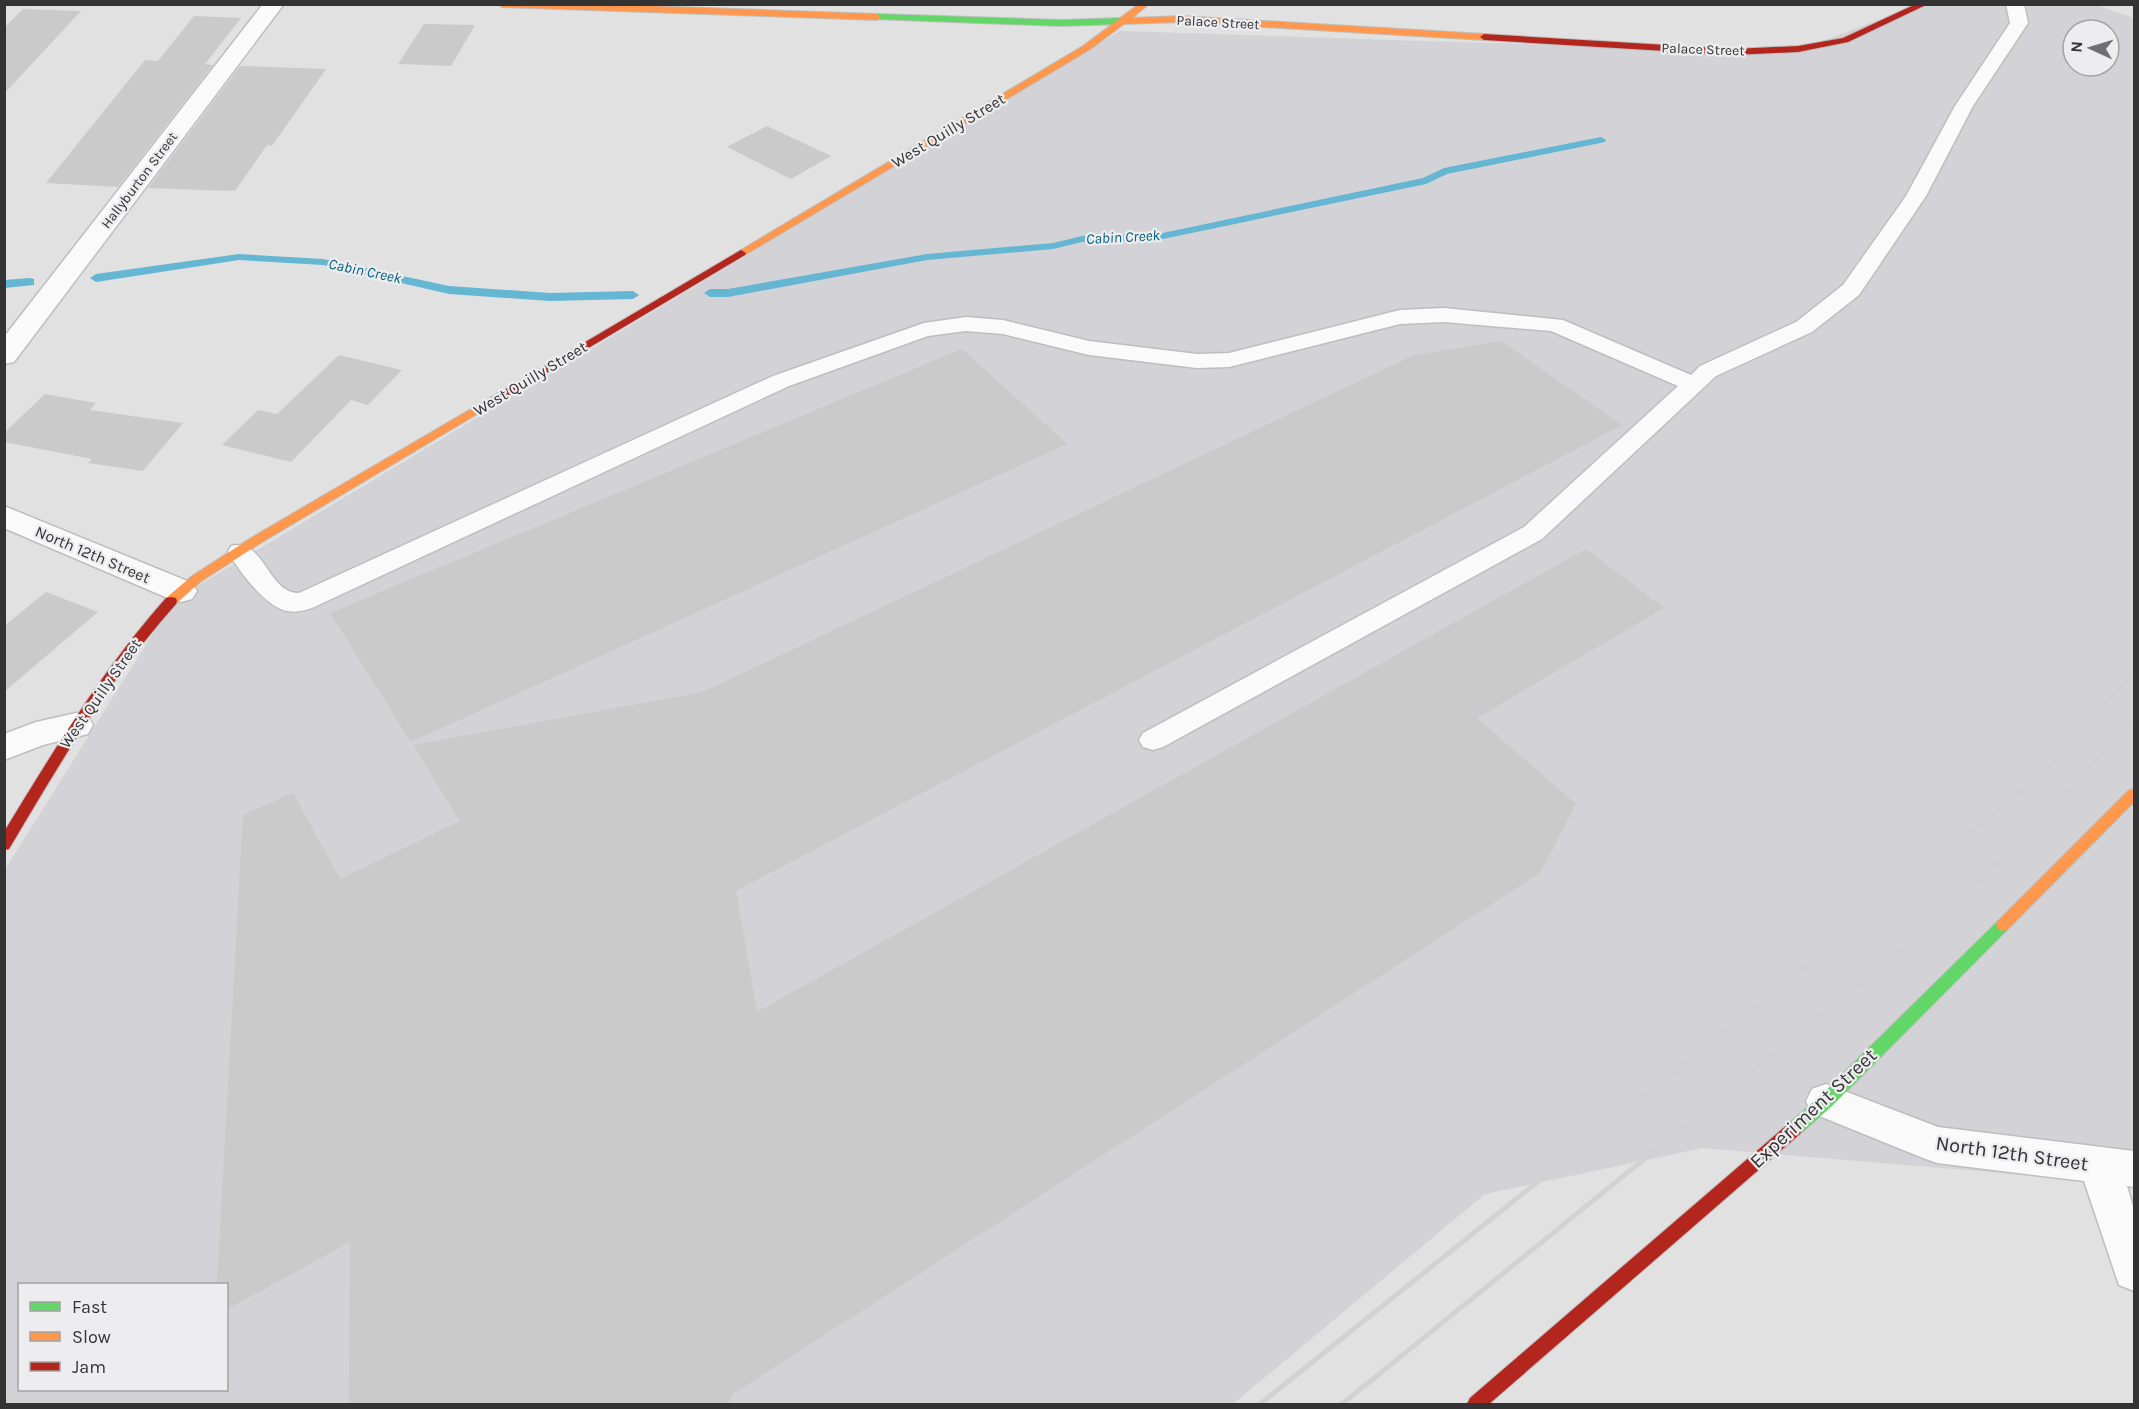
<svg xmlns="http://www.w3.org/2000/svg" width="2139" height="1409" font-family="Karla,sans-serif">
<rect width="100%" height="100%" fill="#e1e1e1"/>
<path fill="#d2d2d7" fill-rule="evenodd" d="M1919 5H2096L2134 18V1184L1703 1148 1485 1194 1233 1404H5L4 871 174 600 1120 31 1790 53ZM2073 30H2109V66H2073ZM20 1284H226V1390H20Z"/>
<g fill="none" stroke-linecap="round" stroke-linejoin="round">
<path fill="#64b6d2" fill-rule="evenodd" d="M1601 137 1606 140 1605 142 1447 174 1426 184 1158 240 1082 242 1053 249 927 260 728 297H710L704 293 710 289H728L927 254 1053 243 1082 236 1158 234 1423 178 1444 168Z
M239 254 323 259 449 286 550 293 633 291 639 295 633 299 550 301 449 294 323 265 239 260 96 282 90 278 96 274Z
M30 278 34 279V285L4 288V280Z"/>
</g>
<path fill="#cacaca" d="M23 9 81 11 4 94V28Z
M194 16 241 18 205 64 213 65 118 187 46 183 145 60 158 61Z
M424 24 475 25 451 66 398 64Z
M240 66 326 69 272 146 267 145 235 191 148 188Z
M767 126 831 156 791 179 727 147Z
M1501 341 1622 425 736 891 757 1012 1586 549 1664 608 1477 718 1576 804 1540 873 733 1394 728 1404H349L350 1242 226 1310V1284H217L243 815 293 793 340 879 460 821 413 745 703 692 1414 355Z
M962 349 1067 444 411 742 330 613Z
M339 355 402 370 368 405 351 400 291 462 222 445 258 410 277 414Z
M45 394 96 403 90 410 183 423 143 471 88 463 92 459 4 442V433Z
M46 592 98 612 4 692V626Z"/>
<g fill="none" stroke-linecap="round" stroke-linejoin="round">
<defs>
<path id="lane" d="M2006 4H2024L2028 23 1973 106 1926 196 1859 295 1812 332 1716 376 1542 539 1163 747 1153 750 1143 747 1139 740 1143 733 1524 527 1678 386 1551 331 1444 322 1400 324 1229 367 1197 368 1089 355 1003 334 966 331 928 336 789 386 312 608C305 610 296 613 288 611 266 608 239 571 228 552L231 546C264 537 268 594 299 593L773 376 924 323 966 317 1003 320 1089 341 1197 354 1229 353 1400 310 1444 308 1563 320 1691 375 1700 366 1796 322 1843 285 1906 196 1955 106 2010 23Z"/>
<path id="street" d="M263 4H284L14 362 4 364V337Z
M4 506 192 583 197 591 192 599 181 602 170 599 4 528Z
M76 713 88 716 93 725 88 734 43 745 4 760V734L36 722Z
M1826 1084 1938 1127 2134 1151V1187L2127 1186 2134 1210V1291L2119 1285 2084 1181 1937 1163 1923 1158 1812 1113 1806 1101 1812 1089Z"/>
<path id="fast" d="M877 14 1061 20 1123 18 1127 21 1123 24 1061 26 874 19V15Z
M2003 919 2008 921 2010 925 2008 929 1832 1106 1800 1134 1794 1136 1788 1134 1786 1129 1788 1124 1820 1096 1998 921Z"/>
<path id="slow" d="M498 4H592L877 14 881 17 877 20 502 7Z
M1139 4H1149L1132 18 1181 16 1484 34 1488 37 1484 40 1181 22 1124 24 1089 50 745 255H737L736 253 1083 46Z
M500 392 504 394V398L259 544 200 582 176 604H166L165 601 166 598 192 576 251 538Z
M2134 789V802L2008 929 2003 931 1998 929 1996 925 1998 921 2129 790Z"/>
<path id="jam" d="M1916 4H1928L1848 42 1798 52 1733 55 1484 40 1480 37 1484 34 1733 49 1798 46 1843 38Z
M741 250 746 253 745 255 504 398H496L494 396Z
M171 597 176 598 177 601 176 604C109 679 60 763 9 849L4 850V832C54 750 103 669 166 598Z
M1794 1122 1800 1124 1802 1129 1800 1134 1489 1404H1467L1470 1398 1788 1124Z"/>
</defs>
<use href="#lane" stroke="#bebebf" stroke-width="3"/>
<use href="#street" stroke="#bebebf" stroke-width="3"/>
<use href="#fast" stroke="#bebebf" stroke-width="2"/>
<use href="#slow" stroke="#bebebf" stroke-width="2"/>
<use href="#jam" stroke="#bebebf" stroke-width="2"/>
<use href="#lane" fill="#fafafa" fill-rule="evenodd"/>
<use href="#street" fill="#fafafa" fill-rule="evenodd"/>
<use href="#fast" fill="#63d668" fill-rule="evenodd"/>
<use href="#slow" fill="#ff974d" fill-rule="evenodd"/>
<use href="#jam" fill="#b3261e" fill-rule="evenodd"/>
<path stroke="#d2d2d3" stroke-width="4.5" d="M1985 821 2050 766 2134 672
M2042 821 2134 717"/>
<path stroke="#d2d2d3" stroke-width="5" d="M1260 1404 1911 883 1987 819
M1342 1404 1927 930 2043 819"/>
</g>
<g text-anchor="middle" stroke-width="4.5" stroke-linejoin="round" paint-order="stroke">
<g font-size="14" fill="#333334" stroke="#ededef">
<text transform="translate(1218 22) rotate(3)" y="5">Palace Street</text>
<text transform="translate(1703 49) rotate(2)" y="5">Palace Street</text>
<text transform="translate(139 180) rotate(-53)" y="5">Hallyburton Street</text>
</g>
<g font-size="15" font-style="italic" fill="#005f7b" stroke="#ededef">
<text transform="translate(1123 237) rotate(-3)" y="5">Cabin Creek</text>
<text transform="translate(365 271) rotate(12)" y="5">Cabin Creek</text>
</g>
<g font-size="16" fill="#333334" stroke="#ededef">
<text transform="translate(948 130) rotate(-31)" y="6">West Quilly Street</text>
<text transform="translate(530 378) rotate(-31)" y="6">West Quilly Street</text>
<text transform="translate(93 554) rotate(23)" y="6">North 12th Street</text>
<text transform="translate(100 693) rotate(-55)" y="6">West Quilly Street</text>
</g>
<g font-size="20" fill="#333334" stroke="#ededef">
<text transform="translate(1813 1108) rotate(-43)" y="7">Experiment Street</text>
<text transform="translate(2012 1153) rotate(8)" y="7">North 12th Street</text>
</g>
</g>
<rect width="2139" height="1409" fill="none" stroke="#333334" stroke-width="12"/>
<rect x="18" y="1283" width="210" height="108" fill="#ededef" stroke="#a3a3a4" stroke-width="1.5"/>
<rect x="30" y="1302" width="30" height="9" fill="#63d668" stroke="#a3a3a4" stroke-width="1.5"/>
<text x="72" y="1313" font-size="18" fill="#333334">Fast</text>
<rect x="30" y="1332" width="30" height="9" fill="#ff974d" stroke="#a3a3a4" stroke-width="1.5"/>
<text x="72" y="1343" font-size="18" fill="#333334">Slow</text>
<rect x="30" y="1362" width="30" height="9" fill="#b3261e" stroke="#a3a3a4" stroke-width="1.5"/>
<text x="72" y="1373" font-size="18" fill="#333334">Jam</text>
<g transform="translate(2091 48) rotate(274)"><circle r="28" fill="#ededef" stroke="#a3a3a4" stroke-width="1.5"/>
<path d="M0-4.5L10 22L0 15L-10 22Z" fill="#707071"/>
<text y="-9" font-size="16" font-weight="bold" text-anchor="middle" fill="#333334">N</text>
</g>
</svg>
